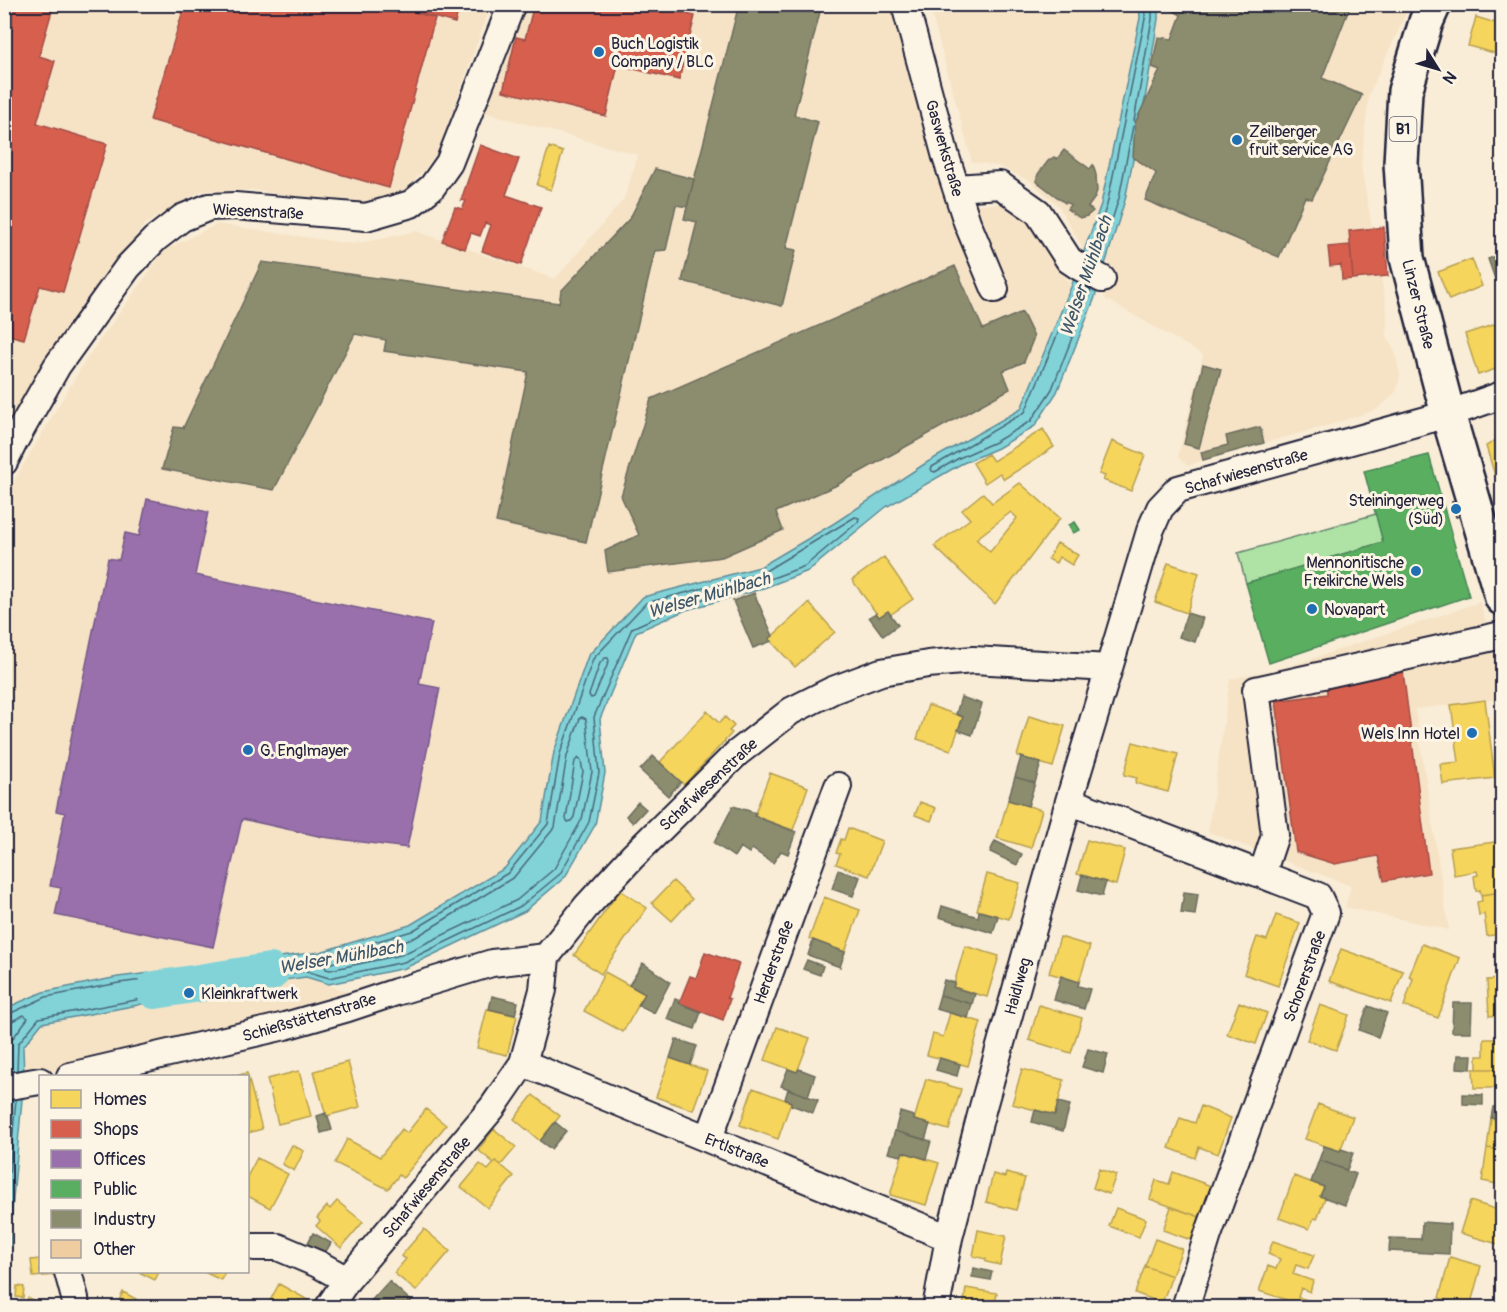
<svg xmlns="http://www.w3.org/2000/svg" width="1507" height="1312" font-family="Pangolin,sans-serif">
<rect width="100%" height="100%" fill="#f9edd7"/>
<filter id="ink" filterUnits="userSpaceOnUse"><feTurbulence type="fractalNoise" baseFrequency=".0167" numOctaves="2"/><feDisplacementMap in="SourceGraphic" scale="12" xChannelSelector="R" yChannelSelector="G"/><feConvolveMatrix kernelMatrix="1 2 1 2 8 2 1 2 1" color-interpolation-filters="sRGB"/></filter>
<g filter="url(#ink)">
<path fill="#f6e3c6" d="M5 5H491L437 154 404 193 361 207 254 190 201 191 145 224 62 333 5 434Z
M523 5H895L952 204H1001L1026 215 1071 287 1021 409 926 463 833 524 760 567 643 597 554 752 542 821 505 868 410 925 320 952 118 977 44 992 5 1009V509L16 477 87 358 165 250 217 224 352 244 381 239 416 231 555 279 624 199 638 155 483 112Z
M929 5H1139L1140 17 1158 19V5H1410L1369 94 1361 166 1387 310V335L1395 352 1400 375 1397 390 1389 399 1376 410 1326 426 1203 460 1188 466 1178 457 1203 355 1104 298 1109 263 1085 252 1058 205 1030 181 998 166 972 162Z
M1480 602 1502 674V699L1415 709 1449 930 1345 907 1351 886 1208 832 1230 679 1290 666Z
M306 977 357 995 24 1078 23 1047 42 1023 138 1005 165 997 172 987 220 980 221 989Z"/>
<path fill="#aee3a5" stroke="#688270" stroke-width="1.5" d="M1376 514 1383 542 1246 583 1238 553Z"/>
<path fill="#82d3d8" stroke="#5c8c99" stroke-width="1.5" d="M1139 5H1158V19L1144 105 1125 200 1094 300 1057 392 1035 426 998 448 961 464 886 507 808 571 761 589 686 610 636 632 600 719 605 773 595 825 565 877 525 911 405 968 329 984 306 977 221 989 219 980 172 987 165 997 138 1005 42 1023 23 1047 24 1078 10 1231 11 1308 4 1307V1009L43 992 118 977 320 952 410 925 505 868 542 821 554 752 588 656 643 597 760 567 833 524 926 463 1021 409 1071 287 1101 204 1140 18Z"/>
<path fill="#f6d55c" stroke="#b69f52" stroke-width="1.5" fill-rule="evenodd" d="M1476 17 1502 25V35L1498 54 1468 46Z
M549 147 563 152 551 190 537 185Z
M1472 259 1482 286 1449 300 1438 272Z
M1502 322V367L1478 375 1465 334Z
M1043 429 1054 447 1004 479 1000 473 985 483 973 463 988 454 993 461Z
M1496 440 1502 457V479L1497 482 1486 446Z
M1112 441 1145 455 1131 491 1103 480 1105 476 1099 474Z
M1020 483 1060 518 995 604 934 546 970 519 962 510 983 493 992 503ZM1011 512 1017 518 990 552 976 539Z
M1057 543 1078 555 1072 565 1059 557 1056 563 1048 559Z
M884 557 913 599 890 615 888 611 879 617 852 580Z
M1168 563 1199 573 1187 613 1155 602Z
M809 603 835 632 795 667 769 639Z
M1485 700 1495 778 1443 784 1440 764 1459 762 1451 705Z
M928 705 963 717 951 750 917 739Z
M707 711 719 723 725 717 734 726 729 731 732 733 684 785 660 762Z
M1029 716 1065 726 1053 767 1017 756Z
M1133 742 1178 754 1168 792 1135 783 1137 778 1124 775Z
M770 773 808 787 793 830 754 816Z
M1008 800 1042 810 1031 848 997 838Z
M920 802 936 808 931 821 915 815Z
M848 828 882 841 869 876 836 864 840 854 836 853 841 839 844 840Z
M1087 840 1125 850 1116 885 1077 874Z
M1502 841V892L1481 895 1480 890 1476 891 1474 876 1478 875 1477 871 1454 875 1450 848Z
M987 874 1020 883 1009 919 977 910Z
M673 881 692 899 672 921 652 903Z
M620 890 647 908 601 974 574 955Z
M1502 892V934L1487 936 1484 914 1479 915 1477 902 1482 901 1481 895Z
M824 897 860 910 845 952 809 939Z
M1276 915 1300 923 1278 986 1244 974 1257 937 1267 940Z
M1060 937 1090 946 1079 982 1049 973Z
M1422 944 1460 958 1438 1018 1404 1006 1413 979 1409 977Z
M965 946 999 956 987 997 953 987Z
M1341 949 1403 971 1391 1003 1329 981Z
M605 972 645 994 623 1032 584 1011Z
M1502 979V1015L1489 1016 1487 980Z
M1239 1002 1267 1013 1256 1044 1227 1034Z
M1039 1005 1082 1018 1071 1053 1029 1040Z
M1320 1005 1349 1015 1336 1050 1307 1040Z
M487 1009 517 1016 507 1055 477 1048Z
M950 1013 981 1022 968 1066 927 1055 933 1034 943 1037Z
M777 1027 810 1038 797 1072 765 1060Z
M1484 1039H1502V1069H1477V1056H1484Z
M670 1058 707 1071 693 1110 656 1097Z
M348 1062 360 1107 326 1116 314 1071Z
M1022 1069 1064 1080 1055 1115 1012 1104Z
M1473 1069H1502V1097H1499V1088H1474Z
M299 1071 311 1116 278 1124 267 1079Z
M247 1073 262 1129 248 1133V1076H235Z
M926 1079 961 1089 949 1130 914 1120Z
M753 1088 791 1102 778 1139 740 1125Z
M533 1095 560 1116 540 1141 514 1119Z
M1318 1104 1353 1117 1340 1151 1305 1139Z
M1201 1106 1231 1118 1218 1154 1199 1147 1195 1158 1169 1148 1180 1118 1195 1123Z
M426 1109 446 1125 403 1178 399 1175 388 1189 335 1163 347 1139 380 1157 402 1129 407 1133Z
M1491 1118 1502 1120V1150L1487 1148Z
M494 1129 516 1147 501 1165 496 1161 494 1163 478 1150Z
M292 1145 304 1151 294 1171 282 1164Z
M1487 1148 1502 1150V1185L1482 1181Z
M903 1152 939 1163 926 1205 890 1195Z
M257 1158 288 1174 270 1208 248 1196V1175Z
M496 1161 514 1176 488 1208 461 1187 480 1164 488 1170Z
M1099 1169 1116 1175 1109 1194 1093 1188Z
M1173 1172 1211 1186 1200 1217 1150 1199 1156 1180 1169 1184Z
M1006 1173 1025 1178 1016 1210 986 1202 993 1174 1005 1177Z
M1294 1176 1324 1187 1320 1196 1325 1198 1317 1219 1314 1218 1309 1229 1279 1218Z
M337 1201 363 1222 341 1248 316 1226 320 1221 317 1218 327 1206 330 1209Z
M1470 1201 1502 1211V1229L1498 1244 1460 1233Z
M1171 1207 1200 1217 1191 1240 1163 1230Z
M1116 1208 1146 1219 1139 1237 1109 1226Z
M424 1229 450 1251 416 1291 394 1273 406 1259 401 1256Z
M978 1230 1006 1236 1000 1265 986 1262V1259L973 1256Z
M1155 1239 1182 1249 1172 1276 1145 1266Z
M1273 1241 1314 1255 1308 1269 1296 1265 1293 1274 1313 1281 1310 1292 1301 1288 1298 1297 1316 1303 1314 1308H1284L1287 1300 1259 1291 1268 1266 1276 1269 1280 1259 1268 1254Z
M1450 1257 1481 1266 1470 1307 1439 1298Z
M40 1259V1272H54L55 1275 33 1277 31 1260Z
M1145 1266 1172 1276 1162 1303 1135 1293Z
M139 1272H159L155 1280Z
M204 1272H225L221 1280Z
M279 1284 308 1300 303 1308H266Z
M17 1286 24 1287 23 1298 16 1297Z
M966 1288 997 1293 994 1308H963Z
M123 1292 136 1299 131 1308 116 1307Z
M28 1298 43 1305 42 1308H23Z"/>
<path fill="#d6604d" stroke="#a04d48" stroke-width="1.5" d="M4 4H54L39 56 55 61 37 123 107 144 63 292 40 286 24 339 4 334Z
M185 4H387L435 18 389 188 150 120Z
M387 4H460L455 23Z
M534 4H667L665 9 695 16 679 80 618 65 606 116 503 91 516 37 525 39Z
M480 145 519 159 506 195 541 207 521 265 482 251 491 225 485 223 480 236 471 233 465 249 442 241 455 207 462 209 466 201 461 200Z
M1384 227 1388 276 1353 279 1349 231Z
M1350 245 1353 279 1342 280 1341 265 1330 266 1328 247Z
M1403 671 1429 873 1384 881 1378 856 1335 864 1296 852 1276 701 1327 694 1326 681Z
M705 952 739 964 727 998 730 999 723 1020 679 1003 690 976 696 978Z"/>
<path fill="#9970ab" stroke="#755989" stroke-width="1.5" d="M147 499 208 512 195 575 432 623 419 684 440 688 407 848 323 837 242 819 213 947 55 915 61 888 50 886 65 813 56 811 108 558 119 560 125 533 139 536Z"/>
<path fill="#5aae61" stroke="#498456" stroke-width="1.5" d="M1429 455 1469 596 1269 663 1246 583 1383 542 1364 471Z
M1075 522 1080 530 1073 533 1069 525Z"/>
<path fill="#8c8c6e" stroke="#6c6c5f" stroke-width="1.5" d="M739 4H822L794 115 818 122 786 248 796 250 782 306 682 281 697 222 684 219Z
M1162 4H1228L1239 10 1241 4H1351L1322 78 1362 95 1312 199 1305 197 1279 257 1145 200 1156 173 1133 157 1135 123 1160 70 1152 67 1158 37 1172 39 1181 15Z
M1064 150 1090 169 1093 165 1096 175 1097 191 1094 199 1088 207 1093 211 1087 216 1080 218 1067 209 1070 205 1066 202 1065 203 1036 181 1038 174 1048 161 1054 157 1057 159Z
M655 169 694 179 687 207 676 205 666 250 655 251 586 542 496 522 528 372 384 351 386 340 355 334 274 490 162 469 174 427 183 428 262 262 559 303 561 291 630 218Z
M1502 254V299L1488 259Z
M955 266 983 329 1022 312 1034 337 1024 362 1003 371 1010 389 835 486 776 512 783 530 722 557 608 572 605 551 639 535 621 496 651 399Z
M1203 364 1221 369 1199 448 1184 444Z
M1260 427 1264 443 1203 460 1201 452 1228 445 1226 436Z
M754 593 773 636 769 639 772 641 753 648 733 601Z
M888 611 898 625 883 636 869 617 876 613 879 617Z
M1187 613 1203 618 1195 642 1179 637Z
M961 697 982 704 972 735 958 730 963 717 956 714Z
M653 756 681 782 668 796 640 770Z
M1021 757 1041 763 1035 783 1015 777Z
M1015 777 1035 783 1028 806 1008 800Z
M638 802 646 809 633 823 626 816Z
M733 806 756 813 754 816 796 832 788 854 781 851 773 863 752 849 749 853 740 847 734 857 714 843Z
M995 841 1022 854 1017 865 990 852Z
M838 870 860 877 853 896 832 889Z
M1082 875 1106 882 1102 896 1078 890Z
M1184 892 1198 894 1195 915 1181 913Z
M942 906 978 917 979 911 998 916 993 933 939 917Z
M813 940 845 952 840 967 808 955Z
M807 960 823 966 820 975 803 969Z
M643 963 670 982 654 1013 638 1005 645 994 629 985Z
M1061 976 1079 982 1078 986 1090 989 1084 1009 1054 1000Z
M205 980 207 1000 173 1003 171 983Z
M944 980 955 983 953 987 975 994 972 1004 940 995Z
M940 995 972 1004 968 1018 936 1009Z
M492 996 518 1002 515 1015 489 1009Z
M675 999 680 1001 679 1003 701 1012 695 1029 667 1019Z
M1453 1003H1472L1471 1032H1452Z
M1368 1006 1387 1013 1378 1037 1359 1030Z
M676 1039 697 1046 690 1065 670 1058Z
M1088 1049 1108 1054 1103 1073 1082 1067Z
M1458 1055H1472L1471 1069 1457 1068Z
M940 1058 960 1064 957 1076 936 1070Z
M788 1069 797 1072 799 1069 815 1075 808 1096 781 1086Z
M788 1089 818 1100 813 1113 791 1105V1102L785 1099Z
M1463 1094 1483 1095V1105L1463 1104Z
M1058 1102 1070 1105 1063 1131 1032 1122 1035 1110 1055 1115Z
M1502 1106V1120L1491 1118 1493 1107Z
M900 1112 914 1116V1120L930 1124 925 1140 895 1131Z
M326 1113V1116H328L332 1130 321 1133 317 1116Z
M555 1122 566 1131 551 1149 540 1141Z
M895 1131 931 1141 926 1159 903 1152 901 1156 888 1153Z
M1324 1146 1340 1151 1341 1149 1353 1153 1347 1170 1319 1160Z
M1319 1160 1356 1174 1345 1205 1320 1196 1324 1187 1311 1182Z
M1422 1222 1450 1224 1449 1254 1389 1251 1390 1238 1421 1239Z
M313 1233 331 1243 321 1260 304 1250Z
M974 1268 992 1272 990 1280 972 1277Z
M389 1281 411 1301 406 1308H384L370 1302Z"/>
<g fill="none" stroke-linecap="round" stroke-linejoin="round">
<path stroke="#48697a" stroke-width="1.5" d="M1134 121 1152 19V4
M1089 256 1107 205 1145 19V4
M1099 261 1119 198 1133 126
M1079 283 1025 412 932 467 931 469 932 471 935 472 959 458 995 442 1031 421 1052 389 1091 289
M855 517 859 518 858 522 805 566 759 583 683 605 632 628 594 717 599 773 589 822 560 874 521 906 404 962 329 978 306 971 229 982 226 981 221 973 223 970 321 958 412 931 508 873 548 824 560 754 593 659 646 603 762 573Z
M605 658H608L609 661 594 697 591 698 589 695 600 663Z
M582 717 586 719 592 772 582 819 554 869 517 900 401 955 330 970 326 969 325 966 328 964 416 937 514 877 555 827 567 756 580 718Z
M579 758 581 761 583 772 574 817 571 821 568 822 566 819 575 761Z
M4 1014H9L46 997 119 983 166 977 169 979 161 992 136 1000 39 1018 18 1044 17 1070
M4 1022H10L24 1015 28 1018 10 1042V1072
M4 1231 16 1099
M4 1236 5 1308"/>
<path stroke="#82d3d8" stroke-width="38" d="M155 990 270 972"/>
</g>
<path fill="#efcda0" stroke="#22223b" stroke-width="1.5" d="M1457 500 1461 516 1456 517 1452 502Z"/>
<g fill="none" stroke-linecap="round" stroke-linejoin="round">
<defs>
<path id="minor" d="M906 4 907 12 946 157 967 222 995 289
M956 188 1000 185 1038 212 1069 260 1078 266 1102 279
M4 462 15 440 57 366 128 267 155 239 182 218 209 207 235 206 366 217 411 204 432 187 449 163 512 4
M1069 801 1318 896 1326 913 1208 1235 1185 1308
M1262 874 1275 835 1256 690 1502 635
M523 1063 949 1238
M70 1076 285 1026 348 1008 396 992 492 963 546 957
M4 1087 40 1081
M709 1138 838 786
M254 1247H278L318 1264 347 1280
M68 1272 75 1298 76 1308
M328 1308 347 1280 492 1108 523 1063 543 990 546 957 586 907 632 857 736 754 791 711 833 690 881 672 928 664 973 660 1109 668 1150 531 1160 508 1178 489 1448 414 1502 395
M936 1308 949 1238 983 1107 1069 801 1109 668"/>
<path id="major" d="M1434 4 1426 22 1405 91 1401 163 1407 258 1448 414 1502 598"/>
</defs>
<use href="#minor" stroke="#22223b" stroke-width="30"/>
<use href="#major" stroke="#22223b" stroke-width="38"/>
<use href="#minor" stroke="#fcf5e5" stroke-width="26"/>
<use href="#major" stroke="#fcf5e5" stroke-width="33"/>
</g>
</g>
<g fill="#1f6fb2" stroke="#fcf5e5" stroke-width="2">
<circle cx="599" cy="52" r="6"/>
<circle cx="1237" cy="140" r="6"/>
<circle cx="1456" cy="509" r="6"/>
<circle cx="1416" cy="571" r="6"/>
<circle cx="1312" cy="609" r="6"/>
<circle cx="1472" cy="733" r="6"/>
<circle cx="248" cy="750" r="6"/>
<circle cx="189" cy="993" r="6"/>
</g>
<g text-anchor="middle" stroke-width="6" stroke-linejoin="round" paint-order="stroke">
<rect fill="#fcf5e5" stroke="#63616e" stroke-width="1.5" x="1389.5" y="117" width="27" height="24" rx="4.5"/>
<g font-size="15" font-weight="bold" fill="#22223b">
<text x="1403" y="134">B1</text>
</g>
<g font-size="16" fill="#22223b" stroke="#fcf5e5" text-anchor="start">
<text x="611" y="49">Buch Logistik<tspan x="611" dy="18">Company / BLC</tspan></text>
<text x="1249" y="137">Zeilberger<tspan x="1249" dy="18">fruit service AG</tspan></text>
<text x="1444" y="506" text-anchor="end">Steiningerweg<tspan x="1444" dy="18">(Süd)</tspan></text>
<text x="1404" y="568" text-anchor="end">Mennonitische<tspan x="1404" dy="18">Freikirche Wels</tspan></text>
<text x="1324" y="615">Novapart</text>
<text x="1460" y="739" text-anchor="end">Wels Inn Hotel</text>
<text x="260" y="756">G. Englmayer</text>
<text x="201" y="999">Kleinkraftwerk</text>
</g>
<g font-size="16" fill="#22223b" stroke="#fcf5e5">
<text transform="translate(945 148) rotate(74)" y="6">Gaswerkstraße</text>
<text transform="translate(258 211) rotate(3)" y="6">Wiesenstraße</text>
<text transform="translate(1419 304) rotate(76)" y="6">Linzer Straße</text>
<text transform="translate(1246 471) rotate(-16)" y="6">Schafwiesenstraße</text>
<text transform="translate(708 784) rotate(-43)" y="6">Schafwiesenstraße</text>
<text transform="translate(773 962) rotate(-70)" y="6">Herderstraße</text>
<text transform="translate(1304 976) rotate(-70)" y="6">Schorerstraße</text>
<text transform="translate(1017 986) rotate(-74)" y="6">Haidlweg</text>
<text transform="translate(309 1017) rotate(-16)" y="6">Schießstättenstraße</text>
<text transform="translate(737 1150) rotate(22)" y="6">Ertlstraße</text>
<text transform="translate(426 1187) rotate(-50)" y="6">Schafwiesenstraße</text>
</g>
<g font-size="18" font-style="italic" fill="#3f576a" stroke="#fcf5e5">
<text transform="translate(1086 276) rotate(-71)" y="6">Welser Mühlbach</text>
<text transform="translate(709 595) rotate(-16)" y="6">Welser Mühlbach</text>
<text transform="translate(341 957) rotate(-10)" y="6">Welser Mühlbach</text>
</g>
</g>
<rect width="1507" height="1312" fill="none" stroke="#fcf5e5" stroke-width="24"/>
<rect x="12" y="12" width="1483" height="1288" fill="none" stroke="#22223b" stroke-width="2" filter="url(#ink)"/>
<rect x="39" y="1075" width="210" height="198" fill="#fcf5e5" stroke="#a5a1a1" stroke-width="1.5"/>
<rect x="51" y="1090" width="30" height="18" fill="#f6d55c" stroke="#a5a1a1" stroke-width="1.5"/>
<text x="93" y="1105" font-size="18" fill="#22223b">Homes</text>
<rect x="51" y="1120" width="30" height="18" fill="#d6604d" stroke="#a5a1a1" stroke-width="1.5"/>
<text x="93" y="1135" font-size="18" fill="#22223b">Shops</text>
<rect x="51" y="1150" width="30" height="18" fill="#9970ab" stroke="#a5a1a1" stroke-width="1.5"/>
<text x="93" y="1165" font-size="18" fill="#22223b">Offices</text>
<rect x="51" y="1180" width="30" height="18" fill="#5aae61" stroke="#a5a1a1" stroke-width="1.5"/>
<text x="93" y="1195" font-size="18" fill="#22223b">Public</text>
<rect x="51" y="1210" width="30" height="18" fill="#8c8c6e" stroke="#a5a1a1" stroke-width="1.5"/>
<text x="93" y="1225" font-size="18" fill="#22223b">Industry</text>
<rect x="51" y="1240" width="30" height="18" fill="#efcda0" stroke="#a5a1a1" stroke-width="1.5"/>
<text x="93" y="1255" font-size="18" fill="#22223b">Other</text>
<g transform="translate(1438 69) rotate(127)" stroke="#fcf5e5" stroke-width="4.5" paint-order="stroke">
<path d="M0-4.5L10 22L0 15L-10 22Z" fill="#22223b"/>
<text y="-9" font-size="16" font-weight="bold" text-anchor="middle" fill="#22223b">N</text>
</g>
</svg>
